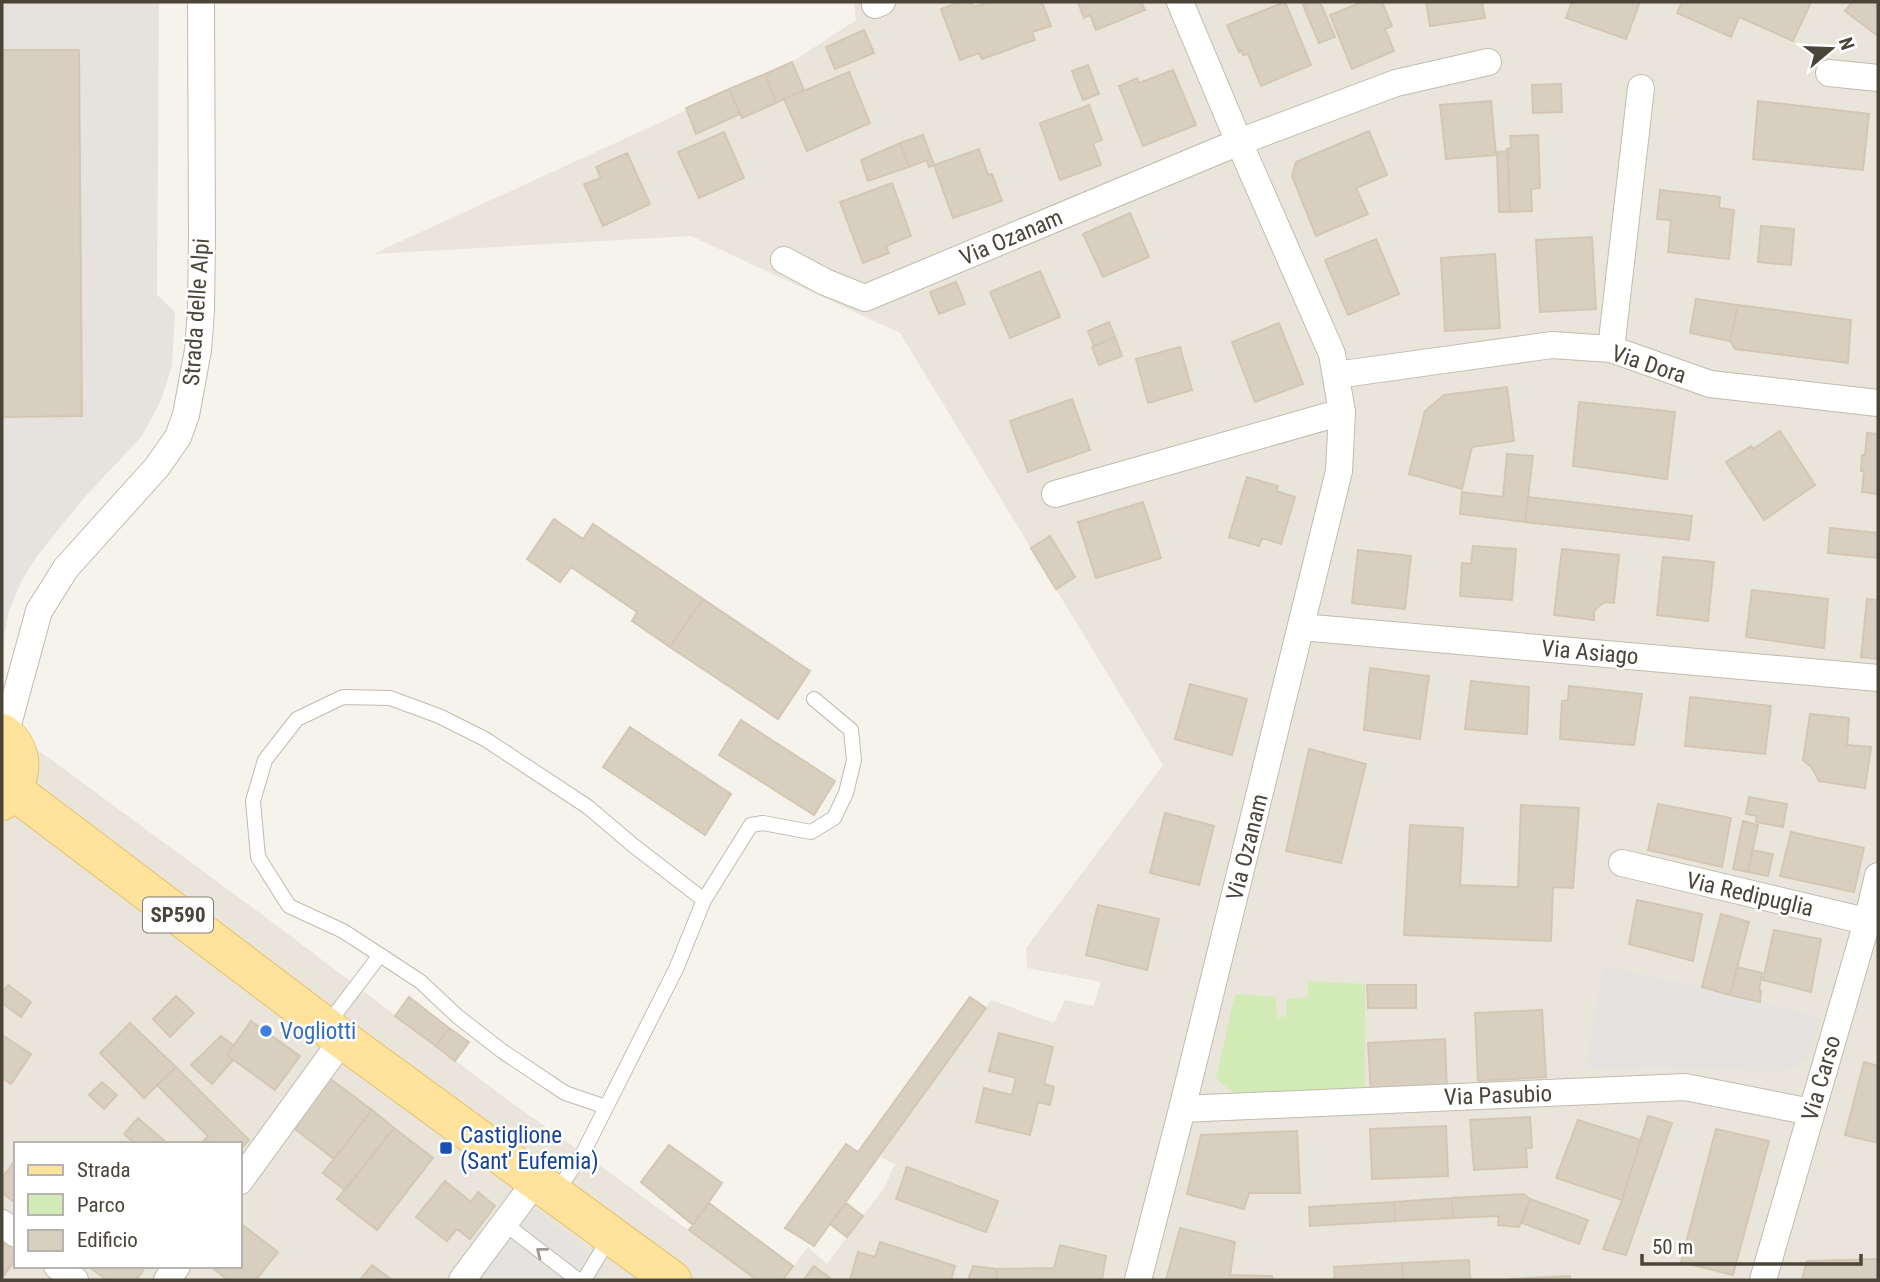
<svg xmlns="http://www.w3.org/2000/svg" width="1880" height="1282" font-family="'Roboto Condensed',sans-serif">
<rect width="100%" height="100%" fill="#f6f3ec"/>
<path fill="#eae5da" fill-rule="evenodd" d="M854 2H1878V1280H783L808 1247 827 1264 884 1188 895 1164 880 1157 991 1000 1054 1023 1065 1000 1093 1006 1101 982 1027 968 1026 948 1163 765 900 333 691 236 373 254 792 62 856 20Z
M2 717 34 747 268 919 513 1104 566 1141 757 1280H2ZM16 1144H240V1266H16Z"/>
<path fill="#e6e2dd" d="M2 2H159L157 295 175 312 172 366 161 400 142 436 83 499 37 556 21 582 9 611 5 631 2 656Z"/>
<path fill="#d2eab5" d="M1308 981 1365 984V1088L1238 1096 1216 1079 1235 994 1276 997 1277 1018 1286 1016V999L1308 997Z"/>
<path fill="#e5e3e0" d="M1603 966 1702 987 1822 1018 1808 1057 1795 1069 1776 1071 1664 1068 1586 1069Z
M529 1206 605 1266 599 1280H495L479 1268Z"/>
<path fill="#d8cfc1" stroke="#d3c7b4" stroke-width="2" d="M960 2H971L974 7 989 2H1042L1051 26 1032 32 1035 40 982 59 979 53 960 60 941 9Z
M1078 2H1141L1145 10 1096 30 1090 15 1084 18Z
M1285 2 1311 65 1261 86 1248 54 1243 55 1241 50 1239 52 1227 25Z
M1311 2H1320L1335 37 1319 43 1303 5Z
M1362 2H1382L1392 26 1385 29 1394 51 1352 69 1330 15Z
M1426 2H1482L1485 18 1430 26Z
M1572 2H1640L1626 39 1566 18Z
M1682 2H1811L1793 41 1739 17 1731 37 1677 13Z
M1852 2H1878V36L1845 11Z
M864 30 874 53 835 69 826 47Z
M2 50H79L82 416 2 417Z
M792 62 804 90 776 103 765 74Z
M1088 65 1099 94 1083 100 1072 71Z
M1173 70 1196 125 1143 146 1119 86 1137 78 1139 83Z
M849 72 870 123 807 151 784 99Z
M765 74 776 103 742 118 729 89Z
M1561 84 1562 112 1533 113 1532 85Z
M729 89 740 114 696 134 686 108Z
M1491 101 1496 155 1446 159 1440 105Z
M1758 101 1869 114 1863 170 1753 159Z
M1089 105 1102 140 1093 143 1101 165 1060 180 1040 123Z
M1369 131 1387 175 1356 188 1368 214 1316 236 1292 176 1296 162Z
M724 132 744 178 699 198 678 152Z
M923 135 934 165 929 167 927 160 909 167 900 143Z
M1538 135 1540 188 1531 189 1532 211 1510 212 1507 149 1511 148 1510 136Z
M900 143 909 167 868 181 861 160Z
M979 149 988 175 992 174 1002 201 953 218 934 165Z
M1508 151 1510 212H1499L1497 152Z
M627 153 650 204 603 226 584 184 601 178 596 167Z
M892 183 911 236 886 246 889 253 863 263 840 202Z
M1660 190 1720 197 1719 208 1734 210 1729 259 1668 252 1671 220 1657 219Z
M1130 213 1149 257 1103 277 1083 234Z
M1761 226 1794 229 1791 265 1758 262Z
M1592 237 1596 309 1540 312 1536 240Z
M1376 239 1399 294 1348 315 1325 260Z
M1495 254 1500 328 1445 331 1441 258Z
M1040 271 1060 317 1010 338 990 292Z
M956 282 965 304 939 314 930 292Z
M1696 299 1738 305 1730 341 1690 333Z
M1738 305 1851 320 1848 363 1735 349 1730 341Z
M1109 322 1115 337 1094 346 1088 331Z
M1279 323 1303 384 1255 402 1232 342Z
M1115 337 1122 356 1099 365 1092 347Z
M1180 347 1192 390 1148 403 1136 359Z
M1507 387 1514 441 1472 447 1462 489 1409 474 1425 411 1444 395Z
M1072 399 1090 450 1028 472 1010 421Z
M1579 402 1675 412 1667 479 1573 466Z
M1780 431 1815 485 1764 520 1726 462 1751 446 1753 449Z
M1867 433 1878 434V494L1862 492 1864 471H1861L1862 455H1865Z
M1507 454 1533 456 1525 522 1460 514 1462 492 1503 497Z
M1247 477 1278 486 1276 491 1295 497 1281 544 1262 538 1259 546 1229 537Z
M1528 497 1692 516 1689 540 1525 522Z
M1143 502 1161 558 1096 578 1078 522Z
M554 519 583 539 593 524 703 599 670 647 632 621 637 612 571 567 560 582 527 559Z
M1830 528 1878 533V558L1828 553Z
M1050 536 1075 577 1056 589 1031 548Z
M1473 546 1516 549 1512 600 1460 596 1462 563 1471 564Z
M1562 549 1619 555 1614 603 1605 602 1599 606 1594 611V620L1554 615Z
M1358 550 1411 556 1405 609 1352 603Z
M1663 557 1714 562 1708 621 1657 615Z
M1752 590 1828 599 1824 648 1746 637Z
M703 599 810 671 778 719 670 647Z
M1867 599 1878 600V659L1861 657Z
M1370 668 1429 676 1420 739 1364 730Z
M1471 681 1529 687 1527 734 1465 729Z
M1190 684 1247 699 1232 755 1175 739Z
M1569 686 1642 694 1634 745 1560 739 1562 701 1568 700Z
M1690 697 1771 706 1765 754 1685 746Z
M1810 714 1849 718 1847 745 1871 747 1865 788 1819 781 1812 768 1803 760Z
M741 720 835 781 814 815 719 755Z
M630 727 731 794 705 835 603 767Z
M1309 749 1366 764 1341 863 1286 851Z
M1749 797 1787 804 1783 827 1756 822 1757 816 1746 814Z
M1658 804 1731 818 1722 867 1648 850Z
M1521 805 1579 808 1573 888 1553 887 1551 941 1404 935 1410 825 1463 828 1460 885 1518 887Z
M1165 813 1214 826 1199 885 1150 873Z
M1743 821 1758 825 1748 872 1733 869Z
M1791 832 1864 848 1854 892 1780 876Z
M1752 850 1773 854 1768 876 1748 872Z
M1637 900 1702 914 1693 961 1629 944Z
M1098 905 1159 919 1147 970 1086 955Z
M1721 914 1749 922 1730 995 1702 987Z
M1774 930 1821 939 1811 992 1763 980Z
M1737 967 1762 973 1759 990 1761 991 1760 1002 1730 995Z
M8 985 31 1002 21 1017 2 1003V993Z
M1367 985H1416V1008H1368Z
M176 996 194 1013 170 1037 153 1019Z
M409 997 449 1028 436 1046 395 1016Z
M970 997 986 1008 814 1246 785 1228 846 1144 858 1152Z
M1542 1010 1546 1077 1478 1081 1475 1013Z
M251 1021 300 1056 275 1090 227 1055Z
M130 1023 176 1067 144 1098 100 1053Z
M449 1028 469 1042 455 1061 436 1046Z
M999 1033 1053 1047 1044 1084 1054 1087 1050 1105 1038 1102 1030 1135 976 1122 984 1088 1012 1095 1016 1078 989 1071Z
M2 1035 31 1054 11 1084 2 1078Z
M221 1036 233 1045 227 1055 233 1060 212 1084 191 1065Z
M1445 1039 1447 1091 1371 1094 1368 1043Z
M1864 1062 1878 1066V1143L1845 1135Z
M176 1067 249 1140 240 1150V1144H201L208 1136 157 1085Z
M329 1078 372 1110 334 1159 295 1129Z
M102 1082 117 1095 104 1109 89 1095Z
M372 1110 394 1128 345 1190 323 1173Z
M1648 1116 1672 1123 1626 1255 1603 1249 1622 1200Z
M1530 1117 1532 1148H1526L1527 1167 1474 1170 1470 1120Z
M138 1118 168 1144H135L124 1134Z
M1578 1120 1641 1140 1622 1200 1556 1178Z
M1446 1126 1448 1176 1372 1179 1370 1129Z
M394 1128 433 1158 377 1230 337 1199Z
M1716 1129 1769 1141 1733 1275 1681 1262Z
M1297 1131 1300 1193H1249L1244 1209 1187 1194 1201 1135Z
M669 1145 722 1183 693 1225 641 1182Z
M16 1159V1203L2 1193V1178Z
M907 1167 998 1201 986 1232 896 1199Z
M445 1181 471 1202 478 1192 495 1206 470 1239 457 1229 447 1241 416 1217Z
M1524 1194 1530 1199 1519 1227 1498 1225 1499 1216 1453 1218 1452 1198Z
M1452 1198 1453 1218 1395 1221 1394 1202Z
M1530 1199 1588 1220 1579 1244 1522 1223Z
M1394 1202 1395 1221 1310 1226 1309 1207Z
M709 1203 793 1266 783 1280H757L689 1230Z
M846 1203 863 1216 847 1237 830 1224Z
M240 1223 278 1252 256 1280H228L210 1266H240Z
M1180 1228 1235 1242 1230 1275 1272 1276V1280H1166Z
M9 1238 16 1244V1259L2 1278V1247Z
M880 1242 955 1266 951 1280H850L858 1252 875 1257Z
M1060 1245 1106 1256 1102 1280H997L996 1269 1054 1268Z
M1878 1259V1280H1802L1807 1261Z
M1469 1260 1470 1280H1403L1402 1263Z
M1402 1263 1403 1280H1335L1334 1267Z
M372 1265 392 1280H360Z
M94 1266H146L136 1280H107L92 1269Z
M814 1266 830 1278 828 1280 804 1279Z
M973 1266 996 1269 997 1280H968Z
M1570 1276V1280H1511V1279Z"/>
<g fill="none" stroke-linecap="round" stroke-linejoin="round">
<defs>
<path id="lane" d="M704 900 751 825 763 823 811 832 834 818 846 793 854 760 851 730 814 699
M380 955 421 982 457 1016 502 1051 565 1093 606 1107
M327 1025 380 955 343 931 289 906 258 857 253 801 265 760 297 719 343 697 390 698 439 716 485 739 588 807 634 846 704 900 676 969 583 1153 555 1194
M504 1223 578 1280
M584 1280 610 1237"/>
<path id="street" d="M875 5 882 2
M1829 73 1878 78
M784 260 825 282 865 298 1239 142 1396 83 1488 62
M1611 349 1641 88
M1336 375 1552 345 1611 349 1710 384 1878 403
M1055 494 1342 412
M1301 627 1878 678
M5 735 39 611 66 568 157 467 178 437 186 415 198 350 201 310 202 238 201 2
M1622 863 1878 924
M1182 1109 1685 1087 1811 1112
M240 1181 343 1039
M2 1223 16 1234
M57 1266 75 1280
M167 1280 177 1266
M462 1280 536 1181
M1138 1280 1182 1109 1339 471 1342 412 1332 354 1239 142 1180 2
M1763 1280 1867 922 1878 876"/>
<path id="primary" d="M2 733C27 752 23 781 2 801
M13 790 346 1042 672 1280"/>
</defs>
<use href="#lane" stroke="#c2bbae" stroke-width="16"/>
<use href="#street" stroke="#c2bbae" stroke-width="28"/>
<use href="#primary" stroke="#e6c16a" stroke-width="40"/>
<use href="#lane" stroke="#fff" stroke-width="14"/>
<use href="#street" stroke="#fff" stroke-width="26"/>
<use href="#primary" stroke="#ffe39c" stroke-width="38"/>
</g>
<defs><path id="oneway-chevron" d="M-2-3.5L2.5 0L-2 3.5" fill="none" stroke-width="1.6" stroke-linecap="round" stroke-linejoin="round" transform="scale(1.75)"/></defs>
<use stroke="#9c9892" href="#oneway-chevron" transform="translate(541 1252) rotate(-142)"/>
<circle fill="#3f7fe0" stroke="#fff" stroke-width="2.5" cx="266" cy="1031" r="7"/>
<rect fill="#1a4fb4" stroke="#fff" stroke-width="2.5" x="439" y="1141" width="14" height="14" rx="3.5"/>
<g text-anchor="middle" stroke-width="5" stroke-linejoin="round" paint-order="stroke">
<rect fill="#fff" stroke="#817c74" stroke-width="2" x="143" y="897.5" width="70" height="35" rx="5"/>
<g font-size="21" font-weight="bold" fill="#4b4439">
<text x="178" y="922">SP590</text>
</g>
<g font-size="23" fill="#4b4439" stroke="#fff">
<text transform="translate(1011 237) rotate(-23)" y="8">Via Ozanam</text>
<text transform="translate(196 312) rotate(-86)" y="8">Strada delle Alpi</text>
<text transform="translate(1649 364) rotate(18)" y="8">Via Dora</text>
<text transform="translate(1590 652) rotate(5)" y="8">Via Asiago</text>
<text transform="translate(1247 847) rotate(-76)" y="8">Via Ozanam</text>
<text transform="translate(1750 894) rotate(13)" y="8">Via Redipuglia</text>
<text transform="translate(1821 1078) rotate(-74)" y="8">Via Carso</text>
<text transform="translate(1498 1095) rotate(-2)" y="8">Via Pasubio</text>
</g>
<g font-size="23" fill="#366cbe" stroke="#fff" text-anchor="start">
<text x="280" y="1039">Vogliotti</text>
</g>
<g font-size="23" fill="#164399" stroke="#fff" text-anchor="start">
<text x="460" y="1143">Castiglione<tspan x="460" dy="26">(Sant' Eufemia)</tspan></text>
</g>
</g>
<rect width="1880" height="1282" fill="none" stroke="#4b4439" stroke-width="7"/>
<rect x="14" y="1142" width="228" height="126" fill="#ffffff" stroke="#b7b4b0" stroke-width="2"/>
<rect x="28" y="1165" width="35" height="10" fill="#ffe39c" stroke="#b7b4b0" stroke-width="2"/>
<text x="77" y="1177" font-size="21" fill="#4b4439">Strada</text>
<rect x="28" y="1194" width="35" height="21" fill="#d2eab5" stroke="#b7b4b0" stroke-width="2"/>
<text x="77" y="1212" font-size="21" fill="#4b4439">Parco</text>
<rect x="28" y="1230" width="35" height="21" fill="#d8cfc1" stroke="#b7b4b0" stroke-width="2"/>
<text x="77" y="1247" font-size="21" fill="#4b4439">Edificio</text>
<g transform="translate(1831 49) rotate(71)" stroke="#ffffff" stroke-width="5" paint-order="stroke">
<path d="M0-5L12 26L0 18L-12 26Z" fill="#4b4439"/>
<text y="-10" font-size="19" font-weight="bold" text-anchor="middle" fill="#4b4439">N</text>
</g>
<path d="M1642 1254v10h219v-10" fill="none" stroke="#4b4439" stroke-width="3.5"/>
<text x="1652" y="1254" font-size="21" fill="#4b4439" stroke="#ffffff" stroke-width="5" paint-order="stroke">50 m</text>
</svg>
